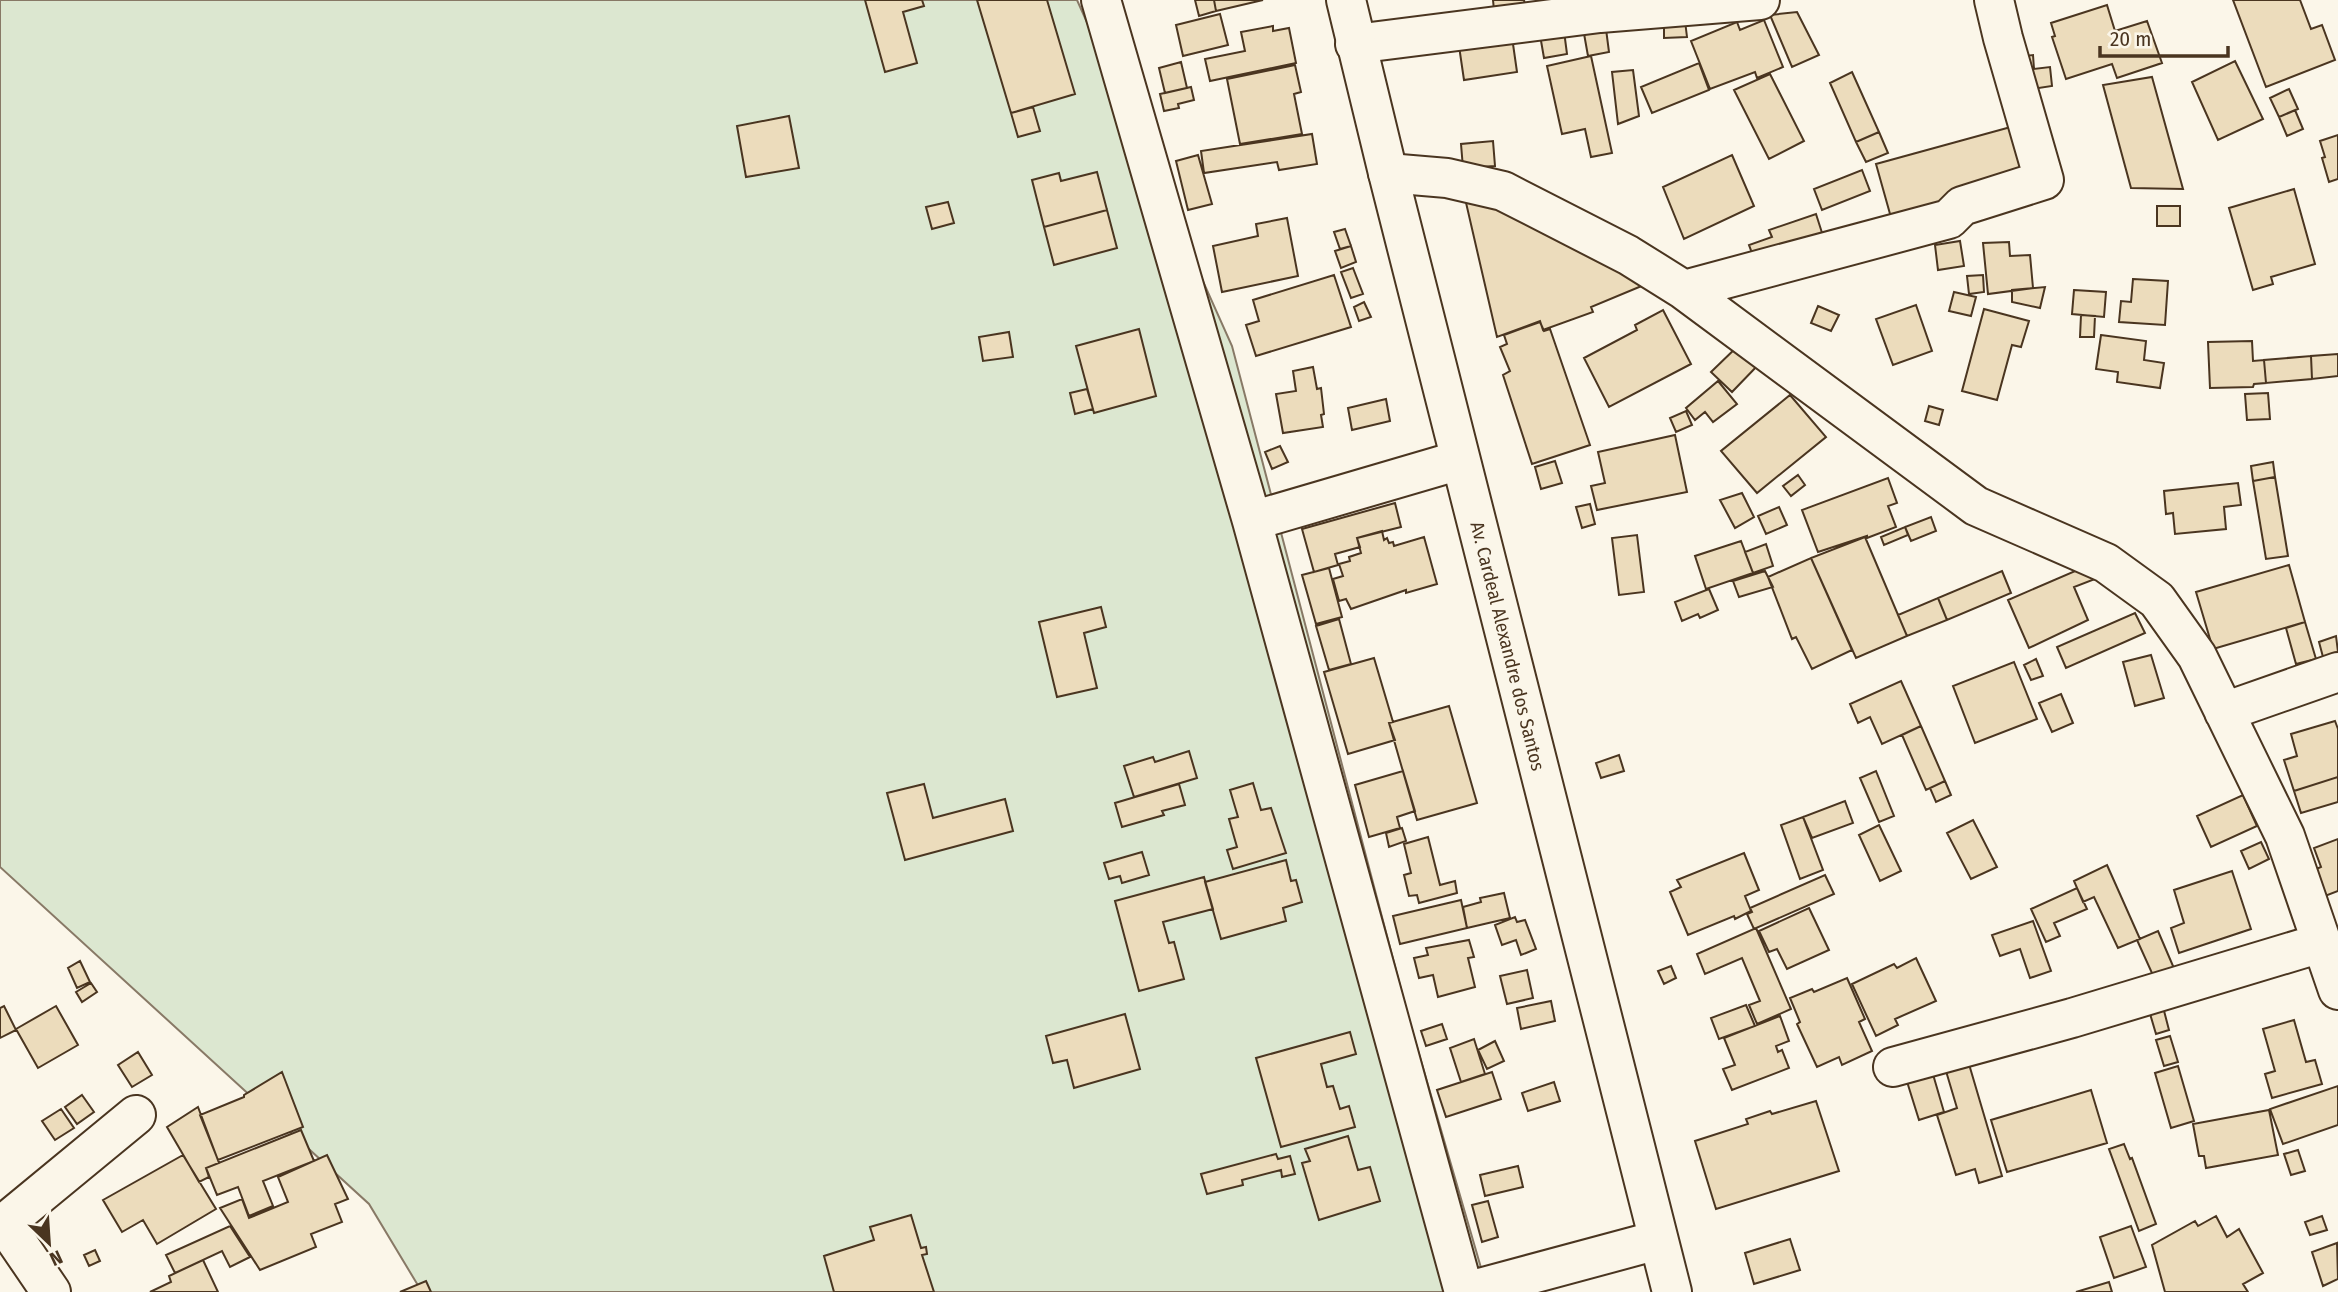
<svg xmlns="http://www.w3.org/2000/svg" width="2338" height="1292" font-family="'Fira Sans Condensed',sans-serif">
<rect width="100%" height="100%" fill="#fbf6e9"/>
<path fill="#dce7d0" stroke="#887966" stroke-width="2" d="M0 0H1077L1232 346 1408 1016 1488 1292H422L369 1204 0 867Z"/>
<path fill="#ecdcbc" stroke="#4a3520" stroke-width="2" d="M865 0H922L924 6 903 12 917 63 885 72Z
M977 0H1047L1075 94 1011 113Z
M1195 0H1214L1216 11 1199 16Z
M1214 0H1263L1216 11Z
M1493 0H1524L1525 5 1494 10Z
M2233 0H2300L2311 29 2322 25 2335 60 2266 87Z
M2107 5 2115 31 2147 21 2162 63 2117 78 2112 64 2066 79 2052 37 2055 36 2051 23Z
M1797 12 1819 55 1792 67 1770 15Z
M1220 14 1228 45 1183 56 1176 25Z
M1764 20 1783 67 1757 78 1755 72 1710 89 1691 41 1737 22 1740 30Z
M1685 21 1687 37 1664 38V23Z
M1273 26V31L1289 28 1296 63 1210 81 1205 59 1245 51 1241 32Z
M1583 28 1606 29 1609 52 1588 56Z
M1564 31 1567 54 1544 58 1540 35Z
M1512 37 1517 72 1464 80 1459 46Z
M2033 55 2034 69 2050 67 2052 86 2032 89 2016 57Z
M1591 56 1612 153 1591 157 1585 129 1562 134 1547 66Z
M2235 61 2263 119 2218 140 2192 82Z
M1181 62 1187 88 1165 93 1159 68Z
M1699 63 1709 90 1652 113 1641 87Z
M1295 65 1301 92 1294 94 1302 134 1240 144 1227 79Z
M1633 70 1639 116 1618 124 1612 72Z
M1852 72 1879 132 1856 142 1830 83Z
M1770 74 1804 141 1769 159 1734 90Z
M2152 77 2183 189 2131 188 2103 85Z
M1191 87 1194 100 1178 104 1179 108 1164 111 1160 94Z
M2289 89 2298 109 2279 117 2270 98Z
M1033 107 1040 131 1018 137 1011 113Z
M2295 110 2303 129 2287 136 2279 117Z
M789 116 799 168 746 177 737 126Z
M2018 125 2034 180 1892 221 1876 164Z
M1879 132 1888 153 1866 162 1856 142Z
M1312 134 1317 164 1279 170 1277 162 1204 173 1201 151Z
M2338 135V179L2329 182 2322 158 2325 157 2320 141Z
M1493 141 1495 166 1463 168 1461 144Z
M1198 155 1212 204 1188 210 1176 161Z
M1732 155 1754 206 1684 239 1663 187Z
M1862 170 1870 191 1822 210 1814 189Z
M1097 172 1107 210 1044 227 1032 180 1059 173 1061 181Z
M2294 189 2315 264 2271 277 2273 284 2253 290 2229 208Z
M1464 194 1582 243 1644 285 1591 307 1593 312 1543 330 1540 321 1497 337Z
M948 202 954 223 932 229 926 207Z
M2157 206H2180V226H2157Z
M1107 210 1117 248 1054 265 1044 227Z
M1816 214 1824 239 1755 261 1749 245 1772 237 1769 230Z
M1287 218 1298 276 1222 292 1213 246 1258 236 1256 224Z
M1345 229 1351 246 1340 249 1334 232Z
M1960 241 1964 266 1938 270 1935 245Z
M2009 242 2010 256 2030 255 2033 288 1988 294 1983 243Z
M1351 246 1356 262 1341 268 1335 251Z
M1353 268 1363 294 1351 298 1341 272Z
M1334 275 1351 327 1256 356 1246 325 1259 321 1253 300Z
M1983 275 1984 292 1969 294 1967 276Z
M2133 279 2168 281 2165 325 2119 322 2121 301 2131 302Z
M2045 287 2040 308 2012 302V290Z
M2074 290 2106 292 2104 317 2072 314Z
M1954 292 1976 297 1971 316 1949 311Z
M1364 302 1371 317 1359 321 1354 307Z
M1916 305 1932 351 1893 365 1876 319Z
M1818 306 1839 315 1831 331 1811 323Z
M1984 309 2029 321 2021 347 2012 345 1997 400 1962 391Z
M1663 310 1691 364 1609 407 1584 358 1637 330 1635 325Z
M2081 315 2095 316 2094 337H2080Z
M1540 322 1544 331 1550 329 1590 445 1532 464 1503 375 1510 371 1500 347 1507 344 1504 335Z
M1139 329 1156 396 1094 413 1076 346Z
M1009 332 1013 357 983 361 979 337Z
M2101 335 2146 341 2144 360 2164 363 2160 388 2117 382 2118 372 2096 369Z
M2252 341 2253 361 2264 360 2266 383 2254 384 2253 387 2210 388 2208 342Z
M1740 344 1760 363 1732 392 1711 372Z
M2338 354V376L2312 379 2311 356Z
M2311 356 2312 379 2266 383 2264 360Z
M1313 367 1317 389 1321 388 1324 414 1321 415 1323 427 1283 433 1276 394 1296 391 1293 371Z
M1718 381 1737 404 1713 422 1705 412 1695 420 1686 408Z
M1087 389 1093 409 1075 414 1070 393Z
M2268 393 2270 419 2247 420 2245 394Z
M1790 395 1826 437 1757 493 1721 451Z
M1386 399 1390 421 1352 430 1348 408Z
M1929 406 1943 410 1939 425 1925 421Z
M1686 411 1692 425 1676 432 1670 418Z
M1675 435 1687 492 1597 510 1591 486 1605 483 1598 452Z
M1280 446 1288 462 1272 469 1265 452Z
M1555 461 1562 483 1541 489 1535 467Z
M2273 462 2275 477 2253 481 2251 466Z
M1798 475 1805 485 1791 496 1783 486Z
M2275 477 2288 556 2266 559 2253 481Z
M1888 478 1897 503 1888 506 1896 527 1867 538V536L1818 552 1802 510Z
M2238 483 2241 505 2224 507 2226 529 2175 534 2173 513 2166 514 2164 491Z
M1742 493 1754 517 1735 528 1720 500Z
M1395 503 1401 527 1357 538 1360 547 1335 554 1338 565 1314 572 1302 529Z
M1590 504 1595 524 1582 528 1576 507Z
M1779 507 1787 525 1766 534 1758 516Z
M1931 517 1936 531 1911 541 1905 527Z
M1905 527 1908 535 1884 545 1881 537Z
M1382 531 1384 540 1387 538 1389 543 1393 542 1394 546 1424 537 1437 584 1406 593V590L1351 609 1346 599 1339 601 1333 579 1343 576 1339 564 1350 561 1349 557 1361 553 1357 538Z
M1637 535 1644 592 1619 595 1612 538Z
M1865 537 1907 636 1856 658 1811 558Z
M1741 541 1753 573 1706 589 1695 556Z
M1766 544 1773 566 1753 573 1745 552Z
M1811 558 1852 650 1812 669 1796 637 1792 639 1768 577Z
M2089 565 2095 579 2074 587 2088 620 2029 648 2008 600Z
M2289 565 2305 622 2213 649 2196 592Z
M1329 568 1342 617 1316 624 1302 575Z
M1765 571 1773 587 1739 597 1733 581Z
M2002 571 2011 593 1947 620 1938 598Z
M1709 589 1718 610 1700 618 1698 614 1682 621 1675 602Z
M1938 598 1947 620 1907 636 1898 615Z
M1101 607 1106 627 1084 633 1097 688 1057 697 1039 622Z
M2135 613 2145 633 2066 668 2057 647Z
M1339 619 1351 664 1329 670 1316 626Z
M2305 622 2316 659 2296 664 2286 628Z
M2336 636 2338 652 2323 657 2319 642Z
M2151 655 2164 698 2135 706 2123 662Z
M1374 658 1393 722 1389 723 1395 740 1348 754 1324 672Z
M2036 659 2043 676 2031 680 2024 665Z
M2014 662 2037 719 1975 743 1953 686Z
M1901 681 1921 726 1882 744 1870 717 1858 723 1850 704Z
M2061 694 2073 723 2052 732 2039 703Z
M1449 706 1477 803 1417 820 1389 723Z
M2335 721 2338 729V777L2294 791 2284 760 2297 756 2291 734Z
M1921 726 1945 781 1926 790 1902 735Z
M1189 751 1197 778 1134 797 1124 766 1153 757 1155 762Z
M1619 755 1624 771 1601 778 1596 763Z
M1403 771 1415 811 1397 817 1400 828 1369 837 1355 785Z
M1876 771 1894 816 1879 822 1860 778Z
M2338 777V802L2301 813 2294 791Z
M1945 781 1951 795 1936 802 1930 788Z
M1253 783 1261 810 1271 808 1286 853 1233 869 1227 850 1237 847 1229 819 1238 817 1230 790Z
M924 784 933 818 1005 799 1013 831 905 860 887 793Z
M1179 784 1185 805 1162 811 1164 815 1122 827 1115 803Z
M2243 795 2257 826 2211 847 2197 816Z
M1845 801 1853 823 1812 838 1803 817Z
M1803 817 1823 870 1800 879 1781 825Z
M1973 820 1997 867 1971 879 1947 833Z
M1879 825 1901 871 1880 881 1859 835Z
M1402 828 1406 841 1389 847 1386 833Z
M1428 837 1440 885 1455 881 1457 893 1419 903 1417 895 1409 896 1404 875 1411 873 1404 844Z
M2338 839V891L2325 896 2314 870 2321 867 2314 848Z
M2261 842 2269 859 2249 869 2241 851Z
M1142 852 1149 875 1122 883 1120 876 1109 879 1104 863Z
M1744 853 1759 890 1745 896 1751 911 1735 919 1734 916 1688 935 1670 892 1681 887 1677 880Z
M1286 860 1291 881 1296 880 1302 902 1283 908 1286 921 1221 939 1205 882Z
M2107 865 2140 939 2118 948 2094 897 2083 902 2074 881Z
M2232 871 2251 929 2179 953 2171 928 2184 923 2174 890Z
M1825 875 1834 894 1754 929 1747 914 1752 912 1750 908Z
M1204 877 1213 909 1163 922 1169 943 1174 942 1184 979 1139 991 1115 901Z
M2077 888 2087 909 2054 923 2060 936 2046 942 2031 909Z
M1504 893 1510 918 1467 928 1463 907 1481 902 1480 898Z
M1461 900 1467 928 1400 944 1393 916Z
M1809 908 1829 950 1787 969 1777 949 1769 952 1759 931Z
M1515 917 1517 922 1525 920 1536 949 1521 955 1516 940 1502 945 1495 925Z
M2033 921 2051 971 2030 978 2020 949 2000 956 1992 935Z
M1756 928 1791 1009 1757 1024 1749 1005 1760 1001 1742 958 1705 974 1697 954Z
M2158 931 2176 973 2156 982 2137 940Z
M1469 940 1474 957 1468 958 1475 987 1438 997 1433 975 1419 978 1414 958 1428 955 1426 948Z
M1916 958 1936 1001 1895 1019 1898 1025 1876 1036 1852 984 1894 964 1897 968Z
M80 961 90 982 77 988 68 968Z
M1671 966 1676 978 1664 984 1658 971Z
M1527 970 1533 998 1507 1004 1500 976Z
M1847 978 1865 1019 1859 1022 1872 1051 1842 1065 1839 1057 1817 1067 1797 1024 1800 1022 1790 998 1812 989 1814 992Z
M91 983 97 992 82 1002 76 992Z
M1551 1001 1555 1021 1521 1029 1517 1008Z
M2162 1003 2169 1030 2156 1034 2148 1007Z
M1746 1005 1755 1026 1719 1039 1711 1018Z
M4 1006 16 1030 0 1038V1008Z
M56 1006 78 1045 38 1068 16 1029Z
M1125 1014 1140 1069 1074 1088 1067 1060 1053 1063 1046 1036Z
M1780 1016 1789 1041 1776 1046 1778 1052 1782 1050 1789 1068 1732 1090 1723 1069 1735 1065 1724 1038Z
M2294 1020 2306 1062 2315 1060 2322 1084 2272 1098 2265 1074 2275 1071 2263 1029Z
M1442 1024 1447 1039 1426 1046 1421 1031Z
M1350 1032 1356 1054 1321 1064 1327 1087 1333 1086 1340 1109 1349 1106 1355 1127 1281 1147 1256 1058Z
M2170 1036 2178 1062 2164 1066 2156 1040Z
M1474 1039 1485 1074 1461 1082 1450 1048Z
M1495 1041 1504 1061 1487 1069 1478 1050Z
M138 1052 152 1075 132 1087 118 1065Z
M1966 1054 2002 1176 1979 1183 1975 1169 1956 1175 1937 1115 1957 1108 1943 1061Z
M1930 1064 1944 1112 1919 1120 1904 1072Z
M2178 1066 2194 1121 2171 1128 2155 1073Z
M282 1072 303 1127 218 1160 200 1115 244 1097V1095Z
M1492 1072 1501 1099 1446 1117 1437 1090Z
M1554 1082 1560 1101 1528 1111 1522 1093Z
M2338 1086V1125L2283 1144 2270 1109Z
M2091 1090 2107 1143 2007 1172 1991 1120Z
M82 1095 94 1112 77 1124 65 1107Z
M1816 1101 1839 1171 1716 1209 1695 1141 1748 1124 1746 1119 1770 1111 1772 1114Z
M198 1107 219 1163 206 1168 209 1177 199 1182 167 1127Z
M61 1109 74 1128 55 1140 42 1121Z
M2269 1110 2278 1155 2206 1168 2204 1156H2199L2193 1124Z
M301 1130 314 1161 263 1181 273 1206 249 1216 238 1187 217 1195 206 1168Z
M1348 1136 1358 1170 1370 1167 1380 1201 1319 1220 1302 1163 1310 1161 1305 1149Z
M2124 1144 2130 1159 2132 1158 2156 1224 2139 1231 2109 1149Z
M2298 1150 2305 1171 2291 1175 2284 1154Z
M1276 1154 1278 1159 1290 1156 1295 1174 1282 1177 1281 1170 1242 1180 1243 1185 1207 1194 1201 1174Z
M183 1155 216 1209 157 1244 143 1220 122 1232 103 1200Z
M327 1155 348 1199 335 1204 342 1222 311 1234 316 1247 260 1270 220 1208 242 1199 249 1218 288 1202 278 1177Z
M1518 1166 1523 1187 1485 1196 1480 1175Z
M1488 1201 1498 1237 1482 1242 1472 1205Z
M911 1215 921 1248 926 1247 927 1254 922 1255 934 1292H834L824 1256 874 1240 870 1227Z
M2216 1216 2227 1237 2239 1229 2263 1273 2243 1284 2248 1292H2165L2152 1245 2195 1221 2198 1226Z
M2322 1216 2327 1230 2310 1235 2305 1222Z
M230 1226 250 1257 230 1267 222 1251 175 1273 166 1255Z
M2131 1226 2146 1267 2114 1278 2100 1237Z
M1790 1239 1800 1270 1754 1284 1745 1253Z
M2337 1243 2338 1279 2323 1286 2312 1252Z
M95 1250 100 1261 89 1266 84 1255Z
M203 1260 218 1292H150L171 1282 169 1276Z
M426 1281 431 1292H400Z
M2109 1282 2112 1292H2076Z"/>
<g fill="none" stroke-linecap="round" stroke-linejoin="round">
<defs>
<path id="minor" d="M1101 0 1252 521 1464 1292
M1355 44 1600 13 1760 0
M1388 173 1447 178 1503 191 1628 255 1684 290 1976 506 2106 563 2157 600 2197 656 2285 836 2338 990
M1684 290 1949 219 1962 206 2044 180 2003 38 1994 0
M1252 521 1460 460
M2224 712 2338 672
M1893 1067 2072 1018 2321 943
M4 1223 51 1292
M0 1227 136 1115
M1465 1292 1658 1240"/>
<path id="tertiary" d="M1346 0 1388 173 1672 1292"/>
</defs>
<use href="#minor" stroke="#4a3520" stroke-width="42"/>
<use href="#tertiary" stroke="#4a3520" stroke-width="42"/>
<use href="#minor" stroke="#fbf6e9" stroke-width="38"/>
<use href="#tertiary" stroke="#fbf6e9" stroke-width="38"/>
</g>
<g text-anchor="middle" stroke-width="5" stroke-linejoin="round" paint-order="stroke">
<g font-size="19" fill="#4a3520" stroke="#fbf6e9">
<text transform="translate(1508 646) rotate(76)" y="7">Av. Cardeal Alexandre dos Santos</text>
</g>
</g>
<g transform="translate(49 1243) rotate(155)" stroke="#fbf6e9" stroke-width="5" paint-order="stroke">
<path d="M0-5L12 26L0 18L-12 26Z" fill="#4a3520"/>
<text y="-10" font-size="19" font-weight="bold" text-anchor="middle" fill="#4a3520">N</text>
</g>
<path d="M2100 46v10h128v-10" fill="none" stroke="#4a3520" stroke-width="3.5"/>
<text x="2110" y="46" font-size="21" fill="#4a3520" stroke="#fbf6e9" stroke-width="5" paint-order="stroke">20 m</text>
</svg>
